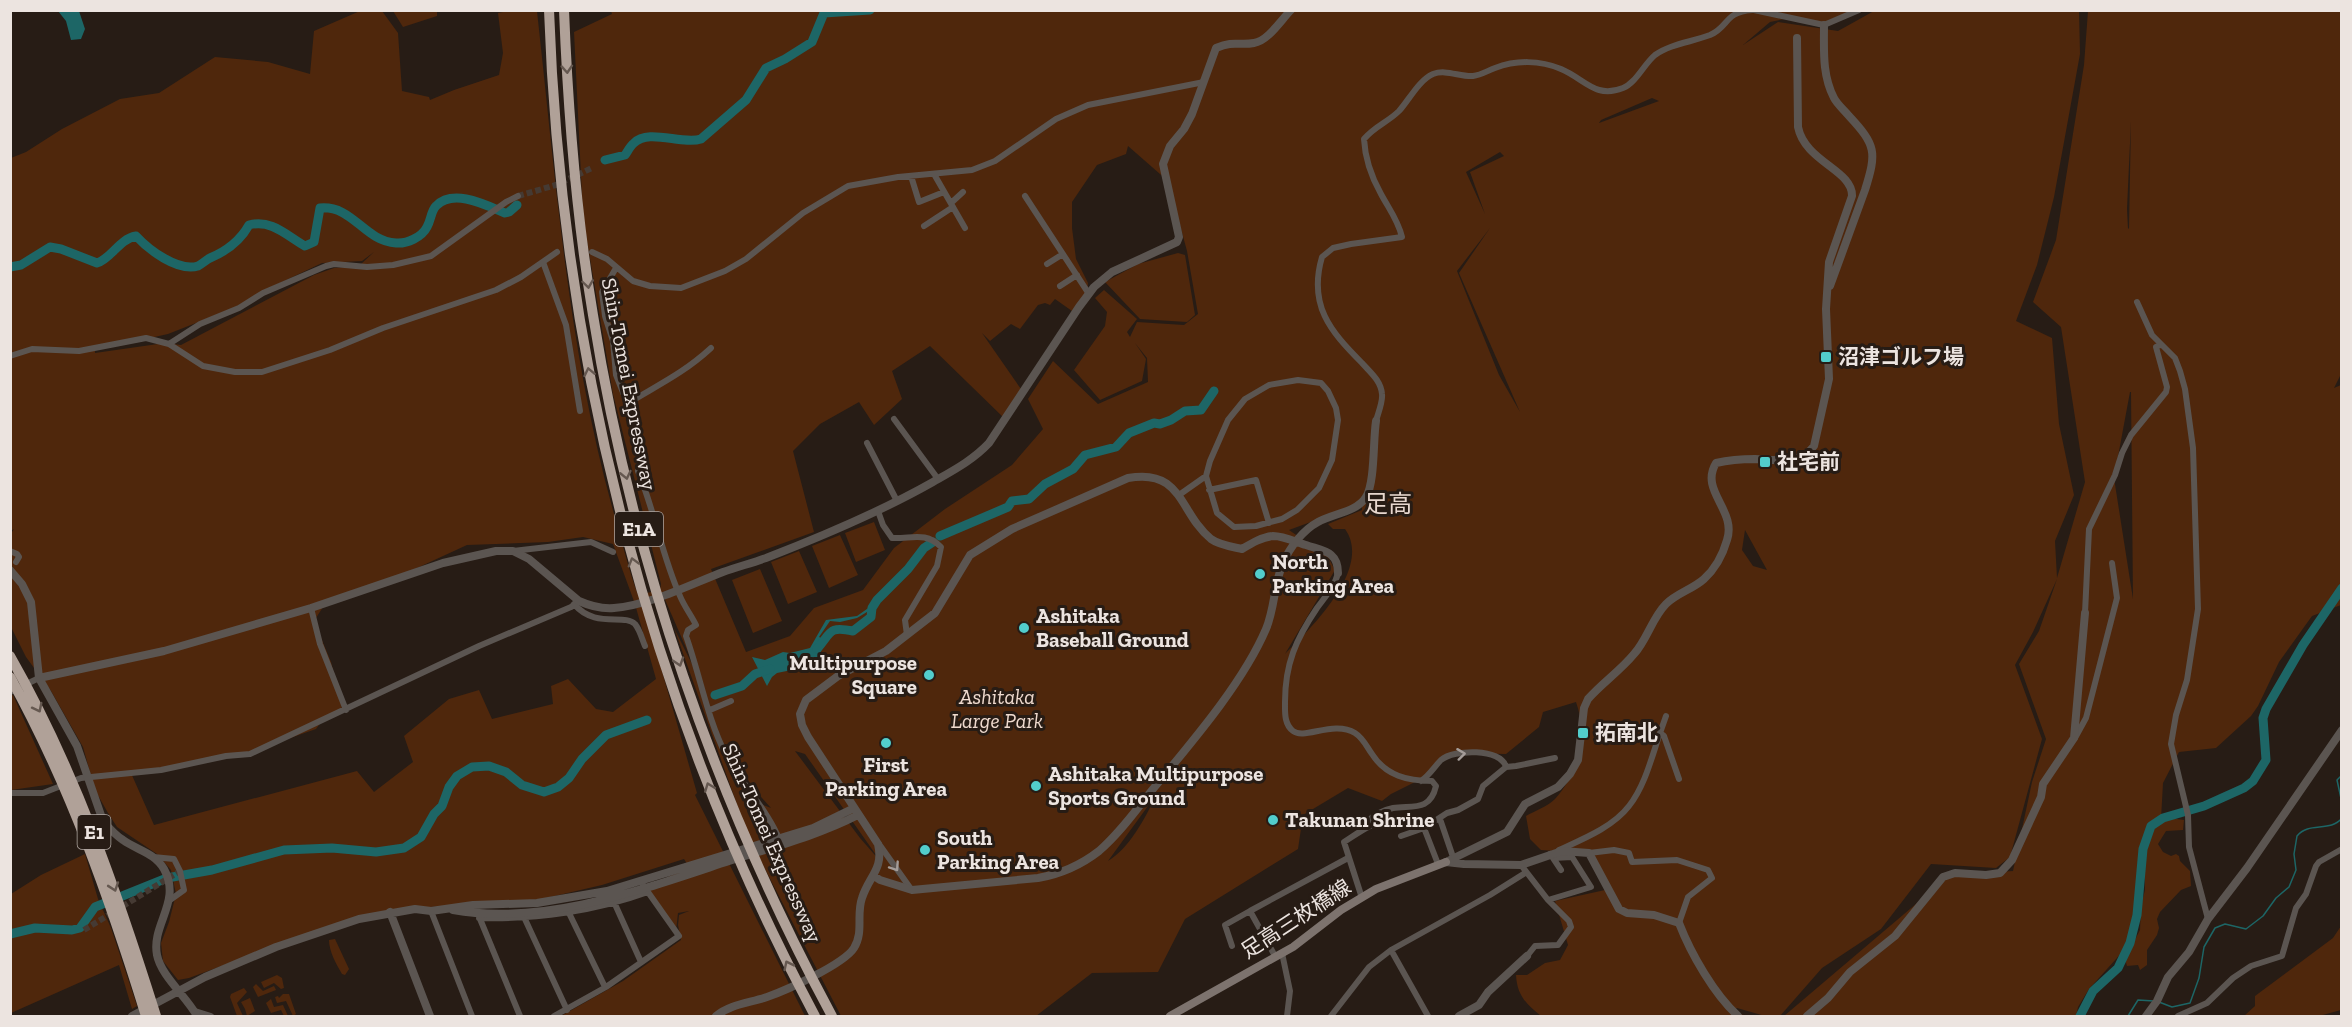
<svg xmlns="http://www.w3.org/2000/svg" width="2352" height="1027" font-family="'Zilla Slab','Noto Sans JP',serif">
<rect width="100%" height="100%" fill="#271c15"/>
<path fill="#4f270c" fill-rule="evenodd" d="M2079 10 2080 54 2054 197 2037 265 2016 321 2052 338 2059 424 2074 495 2055 541 2057 578 2085 482 2061 327 2033 302 2056 240 2084 65 2088 11H2341L2342 372 2334 388 2341 385V605L2312 616 2279 662 2258 706 2251 716 2216 748 2179 752 2163 783 2161 819 2145 833 2138 910 2125 949 2089 989 2078 1007 2076 1016H1784L1950 875 2013 871 2032 782 2046 739 2019 664 2039 631 2057 579 2033 632 2015 665 2042 739 2010 857 1996 868 1931 864 1881 929 1822 968 1780 1016H1765L1737 1008 1730 1012 1749 1016H1541C1526 1004 1517 995 1516 975H1527L1545 963 1560 960 1568 945 1555 901 1605 890 1586 853 1541 850 1530 839 1526 816C1535 811 1548 806 1555 799 1578 774 1588 735 1576 702L1543 712 1539 727 1506 754 1457 753 1442 760 1429 775 1391 794 1382 801 1348 788 1303 815 1298 849 1185 919 1158 972 1092 973 1036 1016H841L749 838 674 628 701 682 663 595 642 602 697 793 695 795 805 1016H561L623 981 681 940 678 925 679 915 689 911 678 913 676 931 645 888 689 867 684 859 602 885 533 901 430 907 368 917 262 951 189 978 178 980 163 961 161 943 169 922 176 894 171 870 157 854 117 827 108 813 95 790 83 747 51 691 26 657 11 627 10 535 14 529 11 531V158L26 152 62 129 120 99 159 93 215 57 268 62 310 74 314 31 360 11H382L398 33 402 91 429 97 430 100 454 90 499 75 503 53 498 13 508 11H537C556 182 568 354 616 521 623 545 629 571 638 595L660 590 661 584 613 394 583 217 574 32 612 14 611 11H1856L1826 24 1789 18 1770 22 1743 45 1778 22 1838 31 1874 11ZM1652 98 1659 101 1599 123 1601 120ZM2131 121 2129 228 2128 229 2127 209ZM1128 146 1168 181 1187 251 1198 314 1184 325 1137 322 1130 337 1127 332 1137 319 1104 290 1095 298 1107 312 1105 326 1074 370 1100 400 1142 381 1146 359 1135 343 1147 358 1148 382 1098 404 1053 361 1028 399 1043 429 1012 465 945 509 894 548 863 590 814 608 790 636 746 652 711 569 814 532 793 451 820 424 859 402 874 425 902 399 892 371 930 346 1005 419 1023 392 982 333 990 341 1011 324 1020 329 1038 305 1045 303 1050 305 1055 299 1072 311 1087 293 1088 283 1076 259 1072 228V202L1097 165 1126 154ZM1500 152 1504 156 1470 172 1485 214 1466 172ZM1490 228 1459 273 1520 412 1499 375 1457 271ZM374 252 359 266 334 268 314 275 181 345 165 343 95 353V350L168 334 234 308 261 292 322 263 362 261ZM2130 392H2131L2133 599 2114 478ZM1362 503V510L1328 524 1333 529H1345C1373 568 1311 628 1285 654L1335 570 1328 557 1289 530ZM1745 530 1767 570 1753 566 1742 550ZM583 537 613 544 635 604 656 679 613 712 596 709 568 679 551 686 553 704 492 719 479 690 449 699 404 736 413 762 374 792 357 771 154 825 131 773 244 754 316 729 324 718 342 708 331 662 314 621 323 607 380 585 467 545 548 542ZM795 751 805 754 881 862 860 838ZM741 769 754 789 771 808 756 802ZM1156 795C1146 817 1129 849 1108 861Z
M393 11H437V16L403 27Z
M1178 253 1185 255 1195 315 1187 322 1140 319 1105 282 1138 264Z
M874 522 885 550 856 562 845 533Z
M840 535 858 575 829 588 812 546Z
M799 551 817 592 788 604 771 562Z
M760 569 782 621 753 633 732 580Z
M13 695 53 784 11 790 10 696Z
M2170 818 2184 820 2183 830 2166 831 2158 844 2163 852 2171 856 2176 854 2179 856 2180 861 2190 871 2191 886 2181 890 2160 912 2157 919 2159 928 2157 935 2147 950V965L2140 970 2138 965 2127 966 2125 959 2140 930 2141 906 2145 890V853L2150 834 2153 828Z
M85 854 98 899 111 928 137 1006 132 1009 119 965 11 1013V894L41 875Z
M2341 926V1010L2319 1016H2244L2255 1006V996L2333 938Z
M335 939 349 969 345 975 342 974C336 964 329 951 329 940Z
M277 975 282 978 284 988 281 989 274 983 264 988 261 982Z
M256 984 263 991 274 986 276 990 258 997 253 987Z
M244 988 247 992 237 1003 243 1016H237L230 997 231 994Z
M283 994H289L296 1014 293 1016 286 1001 277 1003 275 997 278 996 279 998Z
M250 998 255 1011 247 1016 245 1009 241 1002Z
M271 999 274 1007 283 1005 288 1016H284L281 1010 271 1013 266 1003Z"/>
<path fill="#1d6666" d="M58 11H79L85 29 81 39 71 40 66 21Z
M874 604 872 609 857 618 840 622 830 621 819 637 825 640 817 662 811 666 777 673 772 677 767 686 752 657 765 660 783 652 790 653 810 648 826 620 857 616Z"/>
<g fill="none" stroke-linecap="round" stroke-linejoin="round">
<path stroke="#1d6666" stroke-width="1.5" d="M2342 775 2337 780 2342 803
M2159 1002 2172 1007 2190 1003 2199 978 2204 947 2215 928 2225 924 2246 929 2263 916 2276 898 2289 887 2296 870 2294 854 2297 836C2309 821 2330 833 2342 818
M2128 1016 2138 1000 2154 1001"/>
<path stroke="#1d6666" stroke-width="9" d="M605 160 625 155C628 151 630 146 634 143 648 128 682 145 701 139L746 100 766 68 785 59 812 42 824 13 870 10
M10 267 21 265 50 247 61 249 97 263C111 259 119 239 136 236 149 250 178 272 198 266 202 264 206 260 210 258 227 251 240 241 249 225 272 219 287 236 305 246L314 242 320 208C353 205 364 241 396 243 407 244 422 237 427 227 431 220 431 211 436 206 453 188 486 205 505 213L509 212 517 205
M940 536 1008 507 1012 501 1029 499 1045 484 1073 469 1085 455 1116 447 1129 433 1154 423 1160 424 1171 420 1185 411 1201 410 1214 391
M817 649C832 632 828 626 853 631L871 617 872 608 877 600 908 569 924 548 933 542
M715 695 742 686 755 674 770 669
M10 934 35 928 72 930 80 928 95 907 167 878 212 870 284 850 332 848 376 852 404 848 421 837 434 814 442 806 449 787 457 776 472 767 489 766 506 772 522 785 544 792 558 787 569 778 582 759 606 735 647 720
M2080 1016 2093 991 2118 968 2130 943 2137 915 2143 849 2151 826 2163 818 2204 806 2244 788 2253 781 2266 760 2263 718 2266 709 2303 645 2342 588"/>
<path stroke="#453a33" stroke-width="6" stroke-dasharray="6 3" stroke-linecap="butt" d="M518 196 556 185 592 168
M84 930 180 871"/>
<path stroke="#5b5551" stroke-width="6" d="M1754 10 1824 25 1859 10
M934 174 965 228
M911 176 919 202 944 192
M1025 196 1089 294
M951 203 963 192
M924 226 953 207
M592 252 607 259 633 281 650 286 681 288 725 271 746 259 803 213 848 186 898 177 972 170 995 161 1056 119 1088 105 1204 82
M543 262 566 325 580 411
M1047 264 1063 254
M616 268 602 292 605 316 613 341 616 375 624 395 630 402C660 384 685 372 711 348
M1060 286 1077 275
M2137 302 2152 335 2175 358 2180 371 2185 389 2193 448 2198 609 2187 680 2176 715 2171 744 2188 815 2189 847 2208 919
M169 344 200 324 239 308 263 293 326 266 334 264 367 267 393 265 431 256 506 202 518 196
M10 356 32 349 79 351 146 338 169 344 203 366 235 372H262L330 350 383 328 496 290 521 277 557 252
M894 419 938 479
M1376 421C1378 413 1383 402 1382 394 1381 381 1371 373 1362 363 1330 331 1308 305 1322 257L1333 248 1351 244 1402 237C1398 220 1389 209 1381 194 1372 178 1365 158 1364 139 1375 126 1388 122 1399 111 1409 100 1419 80 1433 74 1446 69 1460 77 1473 76 1481 75 1487 71 1495 68 1516 60 1540 60 1561 69 1585 79 1595 99 1623 88 1636 83 1644 64 1655 55 1670 44 1692 42 1710 35 1729 27 1724 12 1752 10
M867 443 897 501
M638 471C655 512 662 556 680 596 684 606 691 615 696 625L688 630 686 636C700 675 707 718 726 755 742 785 768 810 780 841
M1209 490 1256 480 1269 523
M1179 495 1206 476 1210 461 1228 420 1245 399 1269 385 1298 380 1321 383 1328 391 1336 408 1338 420 1332 460 1319 488 1297 510 1282 519 1256 526 1234 527 1217 513 1206 476
M878 511 883 525 892 538C912 539 925 531 941 547L937 566 905 620 907 635
M10 551 17 554 19 557 16 562
M513 551 591 542 613 552
M1338 573C1335 586 1325 597 1317 608 1296 639 1285 664 1285 702 1285 712 1284 724 1293 731 1304 740 1334 720 1355 733 1363 738 1367 747 1372 754 1386 776 1408 781 1432 781L1436 786C1430 812 1412 805 1393 808 1383 810 1374 815 1367 822V826
M574 604C595 629 624 613 635 624 640 630 642 639 645 646
M311 608 320 644 346 710
M2085 613 2089 529 2115 475 2122 453 2131 435 2166 392 2167 387 2156 347 2160 345
M10 692 39 678
M710 710 731 701
M1660 733 1666 716
M2075 738 2086 718 2117 598 2112 563
M1421 781C1430 775 1434 767 1441 760 1454 749 1501 748 1506 767
M10 793H43L81 778 161 770 226 756 250 754 479 646 571 607 579 601
M1440 819 1453 857
M1424 828 1438 864
M1401 836 1424 828 1447 813 1458 810 1478 799 1483 786 1506 767 1516 766 1555 758
M879 844 911 889
M1559 850C1583 839 1613 827 1629 806 1645 786 1652 756 1660 733L1664 736 1679 779
M1589 853 1614 850 1629 853 1632 862 1677 860 1708 870 1712 878 1688 897 1679 923
M153 857 174 859 180 871 184 890 170 900
M1553 858 1561 870
M1521 865 1548 900 1591 887 1572 857 1553 858 1550 854
M1362 898 1344 842C1366 828 1395 804 1416 830
M614 902 641 962
M431 911 472 1016
M568 911 605 987
M478 914 520 1016
M524 917 567 1010
M479 918C535 920 596 911 648 892
M1232 946 1225 925 1250 911
M1391 950 1490 895 1525 873
M1282 953 1290 991 1287 1016
M1275 956 1250 911 1348 858
M1527 956 1535 946 1558 945 1571 927 1569 921 1548 900
M195 1011 211 1016
M554 1016 606 987 679 936 643 885
M1331 1016 1369 967 1391 950 1428 1016
M2178 1016 2207 1003 2233 978 2251 966 2282 956 2296 908 2306 894 2316 866 2319 862 2342 849"/>
<path stroke="#5b5551" stroke-width="8" d="M1824 25C1824 50 1822 75 1834 98 1837 104 1844 110 1849 116 1876 145 1877 152 1865 190L1830 286
M10 570 22 584 31 602 39 678 77 746 103 821C109 828 115 835 123 840 137 850 155 853 164 869 182 902 151 924 157 955 161 976 187 997 197 1016
M39 678 164 651 311 608 443 563 496 551H513L529 559 579 601C590 606 601 609 614 608 650 605 689 585 723 572 737 567 752 563 766 558 823 536 880 512 933 482 954 470 973 460 989 443L1079 307 1094 287 1112 272 1177 242 1179 237 1163 164 1170 146 1184 129 1192 114 1216 48C1235 40 1238 46 1254 43 1268 41 1281 20 1291 10
M1446 862 1507 832 1525 804 1558 787 1570 774 1578 760 1584 708 1588 699C1602 683 1620 671 1634 654 1647 640 1652 618 1666 604 1677 593 1693 589 1704 579 1715 569 1723 554 1727 540 1737 510 1699 491 1716 463 1729 460 1741 459 1755 459 1775 460 1800 465 1814 446L1829 379 1826 309 1829 262 1852 196C1853 170 1805 162 1798 127L1797 38
M1446 862 1464 864 1521 865 1562 851 1589 853 1619 909 1627 913 1654 915 1679 923C1691 954 1714 994 1738 1016
M874 876 880 880 912 890 1038 878C1061 874 1081 865 1099 851 1120 833 1136 810 1153 789 1191 743 1243 683 1266 629 1275 608 1274 583 1283 563 1290 547 1303 530 1318 522 1332 514 1357 512 1366 497 1375 483 1373 440 1376 421
M453 910C544 926 644 889 729 861 773 847 817 836 858 815
M390 912 430 1016
M132 1016 205 977 276 947 359 919 415 909 431 911 473 905 537 903 607 891 813 828 854 808
M716 1016C730 1004 750 1003 767 997 787 990 844 964 854 948 864 932 856 915 862 898 869 876 884 869 878 844L808 737 802 725 800 714 806 700 838 676 886 651 935 613 970 555 1012 529 1128 478C1183 468 1179 513 1211 539 1219 545 1233 547 1242 549 1252 543 1262 537 1273 536 1284 536 1296 542 1306 545 1323 551 1338 551 1338 573
M1459 1016 1479 1005 1488 992 1527 956
M1807 1016 1828 998 1850 972 1895 936 1943 877 1955 873 1986 875 2000 873 2012 860 2041 797 2043 784 2074 738 2085 613
M2146 1016 2157 1001 2168 977 2189 952 2208 919 2247 868 2342 730"/>
<path stroke="#7d736e" stroke-width="8" d="M1170 1016 1293 947 1341 910 1376 889 1446 862"/>
<path stroke="#b0a198" stroke-width="10" d="M549 10C561 360 650 708 815 1016
M564 10C568 112 576 214 593 315 632 560 715 799 832 1016
M10 656C75 770 117 892 156 1016
M10 677C70 785 110 900 146 1016"/>
</g>
<defs><path id="oneway-chevron" d="M-2-3.5L2.5 0L-2 3.5" fill="none" stroke-width="1.6" stroke-linecap="round" stroke-linejoin="round" transform="scale(1.5)"/></defs>
<g stroke="#655850">
<use href="#oneway-chevron" transform="translate(567 69) rotate(86)"/>
<use href="#oneway-chevron" transform="translate(588 284) rotate(82)"/>
<use href="#oneway-chevron" transform="translate(589 372) rotate(-102)"/>
<use href="#oneway-chevron" transform="translate(626 475) rotate(77)"/>
<use href="#oneway-chevron" transform="translate(633 562) rotate(-106)"/>
<use href="#oneway-chevron" transform="translate(679 662) rotate(72)"/>
<use href="#oneway-chevron" transform="translate(38 708) rotate(63)"/>
<use href="#oneway-chevron" transform="translate(709 787) rotate(-111)"/>
<use href="#oneway-chevron" transform="translate(114 887) rotate(71)"/>
<use href="#oneway-chevron" transform="translate(788 965) rotate(-116)"/>
</g>
<g stroke="#a49c98">
<use href="#oneway-chevron" transform="translate(1461 754) rotate(-7)"/>
<use href="#oneway-chevron" transform="translate(895 867) rotate(56)"/>
</g>
<g fill="#52cdcc" stroke="#271c15" stroke-width="2">
<rect x="1820" y="351" width="12" height="12" rx="3"/>
<rect x="1759" y="456" width="12" height="12" rx="3"/>
<circle cx="1260" cy="574" r="6"/>
<circle cx="1024" cy="628" r="6"/>
<circle cx="929" cy="675" r="6"/>
<rect x="1577" y="727" width="12" height="12" rx="3"/>
<circle cx="886" cy="743" r="6"/>
<circle cx="1036" cy="786" r="6"/>
<circle cx="1273" cy="820" r="6"/>
<circle cx="925" cy="850" r="6"/>
</g>
<g text-anchor="middle" stroke-width="6" stroke-linejoin="round" paint-order="stroke">
<g fill="#271c15" stroke="#b1a8a3" stroke-width="1.5">
<rect x="615" y="512" width="48" height="34" rx="4.5"/>
<rect x="77.5" y="815" width="33" height="34" rx="4.5"/>
</g>
<g font-size="20" font-weight="bold" fill="#ece4e0">
<text x="639" y="536">E1A</text>
<text x="94" y="839">E1</text>
</g>
<g font-size="21" font-weight="bold" fill="#ece4e0" stroke="#271c15" text-anchor="start">
<text x="1838" y="364">沼津ゴルフ場</text>
<text x="1777" y="469">社宅前</text>
<text x="1272" y="569">North<tspan x="1272" dy="24">Parking Area</tspan></text>
<text x="1036" y="623">Ashitaka<tspan x="1036" dy="24">Baseball Ground</tspan></text>
<text x="917" y="670" text-anchor="end">Multipurpose<tspan x="917" dy="24">Square</tspan></text>
<text x="1595" y="740">拓南北</text>
<text x="886" y="772" text-anchor="middle">First<tspan x="886" dy="24">Parking Area</tspan></text>
<text x="1048" y="781">Ashitaka Multipurpose<tspan x="1048" dy="24">Sports Ground</tspan></text>
<text x="1285" y="827">Takunan Shrine</text>
<text x="937" y="845">South<tspan x="937" dy="24">Parking Area</tspan></text>
</g>
<g font-size="21" fill="#ece4e0" stroke="#271c15">
<text transform="translate(629 384) rotate(79)" y="7">Shin-Tomei Expressway</text>
<text transform="translate(772 843) rotate(66)" y="7">Shin-Tomei Expressway</text>
<text transform="translate(1296 919) rotate(-33)" y="7">足高三枚橋線</text>
</g>
<g font-size="21" font-style="italic" fill="#efdace" stroke="#271c15">
<text x="997" y="704">Ashitaka<tspan x="997" dy="24">Large Park</tspan></text>
</g>
<g font-size="24" fill="#e7d7ce" stroke="#271c15">
<text x="1388" y="512">足高</text>
</g>
</g>
<rect width="2352" height="1027" fill="none" stroke="#ece4e0" stroke-width="24"/>
</svg>
